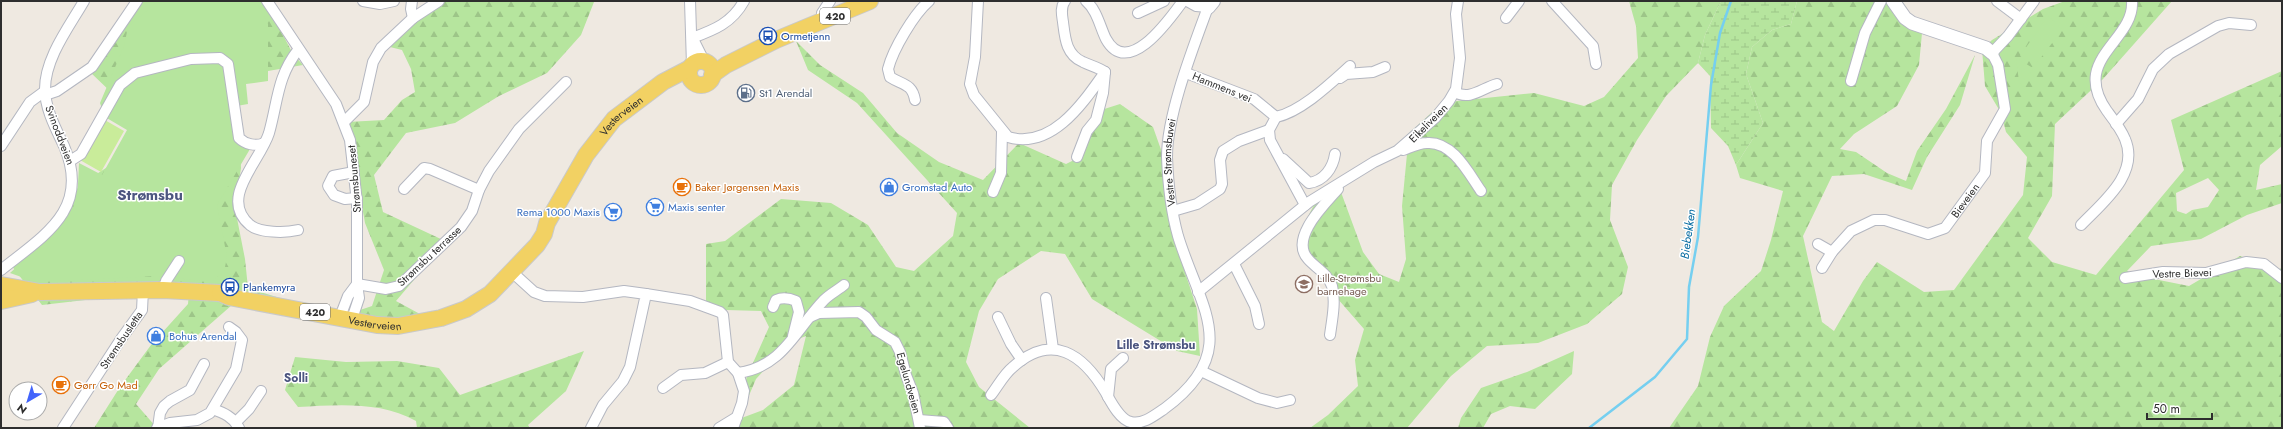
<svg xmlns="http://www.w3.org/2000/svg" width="2283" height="429" font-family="Jost,sans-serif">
<defs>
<pattern id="forest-firs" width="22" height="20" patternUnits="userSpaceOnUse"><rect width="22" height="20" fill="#b6e59e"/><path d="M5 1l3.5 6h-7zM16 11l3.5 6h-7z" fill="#9dc588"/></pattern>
<pattern id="wetland-marsh" width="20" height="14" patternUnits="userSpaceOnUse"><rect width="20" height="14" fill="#b6e59e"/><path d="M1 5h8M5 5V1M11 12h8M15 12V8" fill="none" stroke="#9dc588"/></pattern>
</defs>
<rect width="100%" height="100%" fill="#efe9e1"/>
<path fill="url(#forest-firs)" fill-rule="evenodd" d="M142 1H265L293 54 303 65 268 71 254 22 113 94 90 72 130 11Z
M434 1 594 2 581 35 547 73 499 96 455 123 406 133 374 175 383 212 443 240 430 261 396 301 431 320 418 330 232 305 159 369 136 404 157 428H94L120 387 151 345 188 304 189 292 94 299 42 305 11 265 36 245 67 199 84 182 128 154 238 119 241 168 235 208 245 259 248 288 296 303 345 315 372 306 384 270 365 223 347 122 384 120 402 100 415 92 411 69 402 50 390 47 420 13Z
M1629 1H1721L1705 35 1698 63 1666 96 1637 140 1612 185 1610 220 1628 267 1622 294 1587 324 1538 343 1487 346 1451 376 1407 428H1310L1328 415 1358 386 1355 360 1364 329 1310 267 1299 234 1318 197 1338 184 1363 252 1379 274 1399 282 1406 259 1402 206 1407 154 1396 145 1440 105 1457 101 1534 93 1584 106 1604 97 1638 58 1636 26Z
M1797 1H1902L1922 33 1919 65 1897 106 1854 134 1840 149 1856 152 1887 173 1906 181 1917 151 1946 109 1975 55 1960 105 1927 157 1912 190 1864 174 1832 176 1803 236 1822 322 1834 331 1863 281 1877 262 1924 292 1954 290 2023 195 2027 157 2006 132 2001 113 1985 86 1982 49 1992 40 2043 9 2065 1H2172L2103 79 2055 124 2052 196 2028 238 2052 262 2096 275 2184 170 2171 120 2282 71V146L2260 165 2256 190 2282 184V203L2247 215 2201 239 2151 246 2127 271 2144 277 2189 286 2240 256 2279 269 2282 268V428H1669L1698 386 1710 337 1724 306 1761 271 1771 240 1783 191 1740 178 1736 165 1763 123 1746 74 1752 47 1772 30 1791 24ZM2208 178 2219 190 2208 207 2192 210 2186 214 2177 211 2176 193Z
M796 41 820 65 863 93 897 133 939 162 983 180 1019 143 1066 164 1078 158 1098 111 1120 104 1153 127 1165 161 1168 211 1181 260 1197 309 1200 356 1177 351 1092 299 1065 254 1041 251 998 279 979 311 966 362 979 387 1030 428H729L748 374 769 327 761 311 726 310 706 305V244L725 241 781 199 831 203 868 225 896 267 914 271 953 236 957 213 857 103 808 70ZM806 336 794 385 763 410 739 419 756 379 790 342Z
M584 351 566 391 528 425 530 428H417L416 421C381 401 337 405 298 407L285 390 295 357 346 362 397 361 439 368 460 395Z
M1574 351 1572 374 1535 409 1510 406 1491 414 1483 428H1458L1461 418 1481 388 1527 372Z"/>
<path fill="url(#wetland-marsh)" d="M1721 1H1797L1791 24 1772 30 1752 47 1746 74 1763 123 1736 165 1728 146 1711 128 1710 76 1698 63 1705 35Z"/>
<path fill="#b6e59e" d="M158 1H256L268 24V81L246 84 248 104 231 107 234 140 250 149 217 205 227 257 224 272 213 280 201 281 158 276 60 281 30 280 10 273C26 258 60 233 70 214 79 198 78 180 79 163L102 175 127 130 105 117 100 103 124 46 128 27Z
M2048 16 2056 23V38L2036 64 2020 56Z
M2016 58 2033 68 2024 88 2019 82Z"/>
<path fill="#c9ec9a" d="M103 119 124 131 101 172 80 160Z"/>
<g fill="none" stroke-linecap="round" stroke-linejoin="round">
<path stroke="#75cff0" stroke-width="2.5" d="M1589 428 1655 377 1687 339 1689 287 1698 237 1711 85 1720 33 1731 1"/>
<defs>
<g id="minor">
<path d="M267 1 336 104 350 140 357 202V284L359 298 352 319"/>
<path d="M363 1 380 4 394 1"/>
<path d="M412 1 411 9 413 18"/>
<path d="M690 1 692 65"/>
<path d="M978 1 975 57 970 84 974 95 1008 137C1052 150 1083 103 1105 72"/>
<path d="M1065 1C1060 7 1062 15 1063 22 1065 38 1066 55 1083 62 1091 66 1098 67 1105 72"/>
<path d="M1086 1C1097 10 1100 27 1106 39 1128 79 1169 20 1183 1"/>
<path d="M1552 1 1593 46 1596 64"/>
<path d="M1997 1 2021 19"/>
<path d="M1138 13 1164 1"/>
<path d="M1506 18 1519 1"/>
<path d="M822 21V13L830 1"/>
<path d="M692 38C714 30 732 23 744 1"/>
<path d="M694 41 704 61"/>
<path d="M1186 73 1254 99 1276 117 1269 130 1270 140 1305 205"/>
<path d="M1340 78 1346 74 1373 72 1385 67"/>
<path d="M1851 81 1865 33 1881 1"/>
<path d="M1455 92C1470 101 1482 88 1497 84"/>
<path d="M45 95 57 91 92 67 137 1"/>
<path d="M915 100C912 83 902 85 890 77L888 69C893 49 914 14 929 1"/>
<path d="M1276 117C1301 112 1331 83 1350 66"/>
<path d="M344 122 364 102 373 62 381 48 413 18 439 1"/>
<path d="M2116 124 2138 99 2153 69 2169 54 2218 26 2229 23 2251 25"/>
<path d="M1 146 30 102 45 91"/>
<path d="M1403 150C1411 147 1419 143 1427 143 1453 141 1469 174 1481 191"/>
<path d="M1077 157 1087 131 1096 120 1103 93 1105 72"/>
<path d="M1283 159 1309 183C1324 181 1333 168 1335 154"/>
<path d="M70 161 81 154 120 85 135 73 191 59 220 58 228 64 239 138C245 144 256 147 264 143"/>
<path d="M354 172 333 176 328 186 334 195 345 199 357 198"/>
<path d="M404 189 424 168 430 169 479 190"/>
<path d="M993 192 1001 173 1002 132"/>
<path d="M1173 211 1197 204 1220 189 1222 184 1220 160 1223 151 1239 141 1269 130"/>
<path d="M2081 225C2102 203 2140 174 2125 139 2121 129 2113 119 2107 111 2099 100 2094 87 2096 74 2101 47 2134 30 2132 1"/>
<path d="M298 230C285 233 260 233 250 225 218 198 260 162 269 133 278 101 277 77 298 50"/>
<path d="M1818 244 1832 252"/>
<path d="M1234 264 1255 306 1259 324"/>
<path id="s1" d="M1822 268 1832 252 1851 231 1874 220H1885L1928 234 1945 228 1985 173 1987 141 2005 109 1998 65 1992 53 2008 36 2034 1"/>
<path d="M1 270C45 235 91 209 64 146 56 129 45 109 45 89 45 58 69 27 84 1"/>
<path d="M512 272 534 292 545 296 583 297 624 291 646 294 630 367 623 381 603 405 591 428"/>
<path d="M2125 278 2163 272 2206 273 2246 262 2264 264 2282 278"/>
<path d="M357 284 386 289 399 286 461 227 472 211 479 190 489 171 519 129 566 82"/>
<path d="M163 290 166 281 179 261"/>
<path d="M1198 292 1309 202 1374 162 1397 151 1435 118 1449 101 1456 89 1460 58 1456 14 1458 1"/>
<path d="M646 294 690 301 720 312 723 315 728 362 738 373 744 391 742 403 733 428"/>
<path d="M1046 298 1053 349"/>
<path d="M773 307 776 300C783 297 789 298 796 301L799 312 793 336"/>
<path d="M340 317 348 296 357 284"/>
<path d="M810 317 819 313 859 312 866 317 876 330 895 342 900 352 906 375 913 393 920 428"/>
<path d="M998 317 1011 344 1022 360"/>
<path d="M1330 335C1332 320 1336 302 1332 286 1327 273 1317 269 1308 259 1289 238 1325 204 1338 189"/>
<path d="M1201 371 1258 398 1277 403 1290 400"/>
<path d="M738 373C783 367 796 329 824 300 830 294 838 290 844 285"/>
<path d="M663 388 681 375 705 373 728 362"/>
<path id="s2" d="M991 395C998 386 1004 374 1013 367 1052 332 1083 354 1106 393 1111 402 1120 420 1131 422 1143 425 1155 415 1164 409 1243 351 1200 308 1178 236 1171 211 1168 183 1167 157 1167 114 1193 48 1208 7L1196 6 1187 1"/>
<path d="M1108 397 1111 369 1123 358"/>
<path d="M213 409C224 413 233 417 239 428"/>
<path d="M919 420 944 422 948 428"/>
<path d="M236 422 249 409 261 391"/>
<path d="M63 428 121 339 142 310 143 290"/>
<path d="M157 428 170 423 197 420 210 413 236 369 242 340 236 332 229 327"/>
<path d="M158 428 160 413 164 406 170 401 190 390 204 364"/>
<path d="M719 428 737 417"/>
</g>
<path id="tertiary" d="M1893 1 1905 18 1912 23 1986 48 1992 53"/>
<path id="secondary" d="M1208 7 1213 1"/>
<g id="primary">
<circle cx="701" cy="73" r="12"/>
<path d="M712 75 726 65 776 40 870 1"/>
<path d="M1 285 40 292 163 290 220 293 230 291"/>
<path id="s3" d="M220 293 229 297 377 325 398 326 441 318 466 309 490 294 537 245 544 234 547 223 586 155 614 119 663 82 690 68"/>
<path d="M1 301 32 294"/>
</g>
</defs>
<use href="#minor" stroke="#b4b7c1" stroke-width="12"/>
<use href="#tertiary" stroke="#b4b7c1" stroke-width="15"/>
<use href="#secondary" stroke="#b4b7c1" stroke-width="16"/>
<use href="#primary" stroke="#c9c9c9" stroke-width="18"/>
<use href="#minor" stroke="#fff" stroke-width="10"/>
<use href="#tertiary" stroke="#fff" stroke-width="13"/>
<use href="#secondary" stroke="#fff" stroke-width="14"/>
<use href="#primary" stroke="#f2d163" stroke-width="16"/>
</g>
<defs>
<symbol id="bus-ring" viewBox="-11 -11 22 22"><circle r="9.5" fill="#fff" stroke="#1a4fb4" stroke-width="1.5"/><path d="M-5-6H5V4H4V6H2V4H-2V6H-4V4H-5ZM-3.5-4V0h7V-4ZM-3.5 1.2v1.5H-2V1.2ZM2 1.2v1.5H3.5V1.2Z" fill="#1a4fb4"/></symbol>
<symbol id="fuel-ring" viewBox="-11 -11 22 22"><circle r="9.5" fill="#fff" stroke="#5c6f8a" stroke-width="1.5"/><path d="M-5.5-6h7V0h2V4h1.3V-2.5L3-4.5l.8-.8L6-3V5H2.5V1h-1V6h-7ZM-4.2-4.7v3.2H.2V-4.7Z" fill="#5c6f8a"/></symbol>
<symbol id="cafe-ring" viewBox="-11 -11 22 22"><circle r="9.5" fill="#fff" stroke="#e8710a" stroke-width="1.5"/><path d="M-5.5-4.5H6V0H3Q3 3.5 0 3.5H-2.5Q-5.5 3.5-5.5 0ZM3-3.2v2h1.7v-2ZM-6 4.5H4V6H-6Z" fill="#e8710a"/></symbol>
<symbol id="shop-ring" viewBox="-11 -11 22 22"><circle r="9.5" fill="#fff" stroke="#3f7fe0" stroke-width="1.5"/><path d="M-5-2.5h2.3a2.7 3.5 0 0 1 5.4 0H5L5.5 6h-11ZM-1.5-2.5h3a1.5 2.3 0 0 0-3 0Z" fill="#3f7fe0"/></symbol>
<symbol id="supermarket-ring" viewBox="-11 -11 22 22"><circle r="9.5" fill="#fff" stroke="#3f7fe0" stroke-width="1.5"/><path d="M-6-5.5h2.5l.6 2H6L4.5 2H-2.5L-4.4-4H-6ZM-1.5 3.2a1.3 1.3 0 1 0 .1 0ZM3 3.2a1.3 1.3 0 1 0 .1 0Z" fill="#3f7fe0"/></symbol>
<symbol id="school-ring" viewBox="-11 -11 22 22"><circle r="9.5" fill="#fff" stroke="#8d6e63" stroke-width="1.5"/><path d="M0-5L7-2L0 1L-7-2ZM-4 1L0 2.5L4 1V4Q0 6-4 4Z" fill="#8d6e63"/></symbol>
</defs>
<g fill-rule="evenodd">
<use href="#bus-ring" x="758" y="26" width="20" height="20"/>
<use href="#fuel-ring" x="736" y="83" width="20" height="20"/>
<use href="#cafe-ring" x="672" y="177" width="20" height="20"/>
<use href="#shop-ring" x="879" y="177" width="20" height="20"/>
<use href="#supermarket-ring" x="645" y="197" width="20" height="20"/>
<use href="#supermarket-ring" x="603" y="202" width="20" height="20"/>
<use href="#school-ring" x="1294" y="274" width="20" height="20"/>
<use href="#bus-ring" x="220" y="277" width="20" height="20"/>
<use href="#shop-ring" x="146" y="326" width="20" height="20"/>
<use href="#cafe-ring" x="51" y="375" width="20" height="20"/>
</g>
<g text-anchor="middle" stroke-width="3" stroke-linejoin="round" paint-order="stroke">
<g fill="#fff" stroke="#6d6d6d" stroke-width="1">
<rect x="820" y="8" width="30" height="16" rx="3"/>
<rect x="300" y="304" width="30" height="16" rx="3"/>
</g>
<g font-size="10" font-weight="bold" fill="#2e2e2e">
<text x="835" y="20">420</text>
<text x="315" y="316">420</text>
</g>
<g font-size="11" fill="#164399" stroke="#fff" text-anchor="start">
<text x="781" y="40">Ormetjenn</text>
<text x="243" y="291">Plankemyra</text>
</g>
<g font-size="11" fill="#2e2e2e" stroke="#fff">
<text transform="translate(1222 87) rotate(22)" y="4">Hammens vei</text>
<text dy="4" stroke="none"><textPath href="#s3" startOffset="504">Vesterveien</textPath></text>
<text transform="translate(1428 123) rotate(-45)" y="4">Eikeliveien</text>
<text transform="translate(60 135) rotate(69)" y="4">Svinoddveien</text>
<text dy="4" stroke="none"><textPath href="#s2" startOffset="497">Vestre Strømsbuvei</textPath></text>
<text transform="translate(354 179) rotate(-95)" y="4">Strømsbuneset</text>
<text dy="4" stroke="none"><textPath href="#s1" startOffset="181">Bieveien</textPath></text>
<text transform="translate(429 256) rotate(-43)" y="4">Strømsbu terrasse</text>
<text transform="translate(2182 273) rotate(-2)" y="4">Vestre Bievei</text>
<text dy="4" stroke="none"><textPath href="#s3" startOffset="158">Vesterveien</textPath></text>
<text transform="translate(121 340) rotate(-56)" y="4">Strømsbusletta</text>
<text transform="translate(909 383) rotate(74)" y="4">Egelundveien</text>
</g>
<g font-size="11" fill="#4e5e75" stroke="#fff" text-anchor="start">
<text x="759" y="97">St1 Arendal</text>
</g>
<g font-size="11" fill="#c56008" stroke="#fff" text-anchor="start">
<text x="695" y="191">Baker Jørgensen Maxis</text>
<text x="74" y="389">Gørr Go Mad</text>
</g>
<g font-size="11" fill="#366cbe" stroke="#fff" text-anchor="start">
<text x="902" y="191">Gromstad Auto</text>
<text x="668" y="211">Maxis senter</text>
<text x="600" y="216" text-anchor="end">Rema 1000 Maxis</text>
<text x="169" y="340">Bohus Arendal</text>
</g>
<g font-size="11" fill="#785e54" stroke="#fff" text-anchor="start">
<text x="1317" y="282">Lille-Strømsbu<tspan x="1317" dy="13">barnehage</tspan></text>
</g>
<g font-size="12" font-style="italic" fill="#0d6fa3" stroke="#fff">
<text transform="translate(1688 234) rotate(-82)" y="4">Biebekken</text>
</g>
<g font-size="12" font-weight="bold" fill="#4d5680" stroke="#fff">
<text x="1156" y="349">Lille Strømsbu</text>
<text x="296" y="382">Solli</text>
</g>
<g font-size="15" font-weight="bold" fill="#4d5680" stroke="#fff">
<text x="150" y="200">Strømsbu</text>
</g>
</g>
<rect width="2283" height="429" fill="none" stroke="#2e2e2e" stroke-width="4"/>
<g transform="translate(28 401) rotate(218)"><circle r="19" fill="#ffffff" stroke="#ababab"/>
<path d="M0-3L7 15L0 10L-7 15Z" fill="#4264fb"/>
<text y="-6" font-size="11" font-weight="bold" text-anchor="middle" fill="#2e2e2e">N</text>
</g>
<path d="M2147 413v6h65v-6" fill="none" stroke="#2e2e2e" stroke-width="2"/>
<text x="2153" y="413" font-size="12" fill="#2e2e2e" stroke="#ffffff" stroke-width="3" paint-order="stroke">50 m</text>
</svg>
